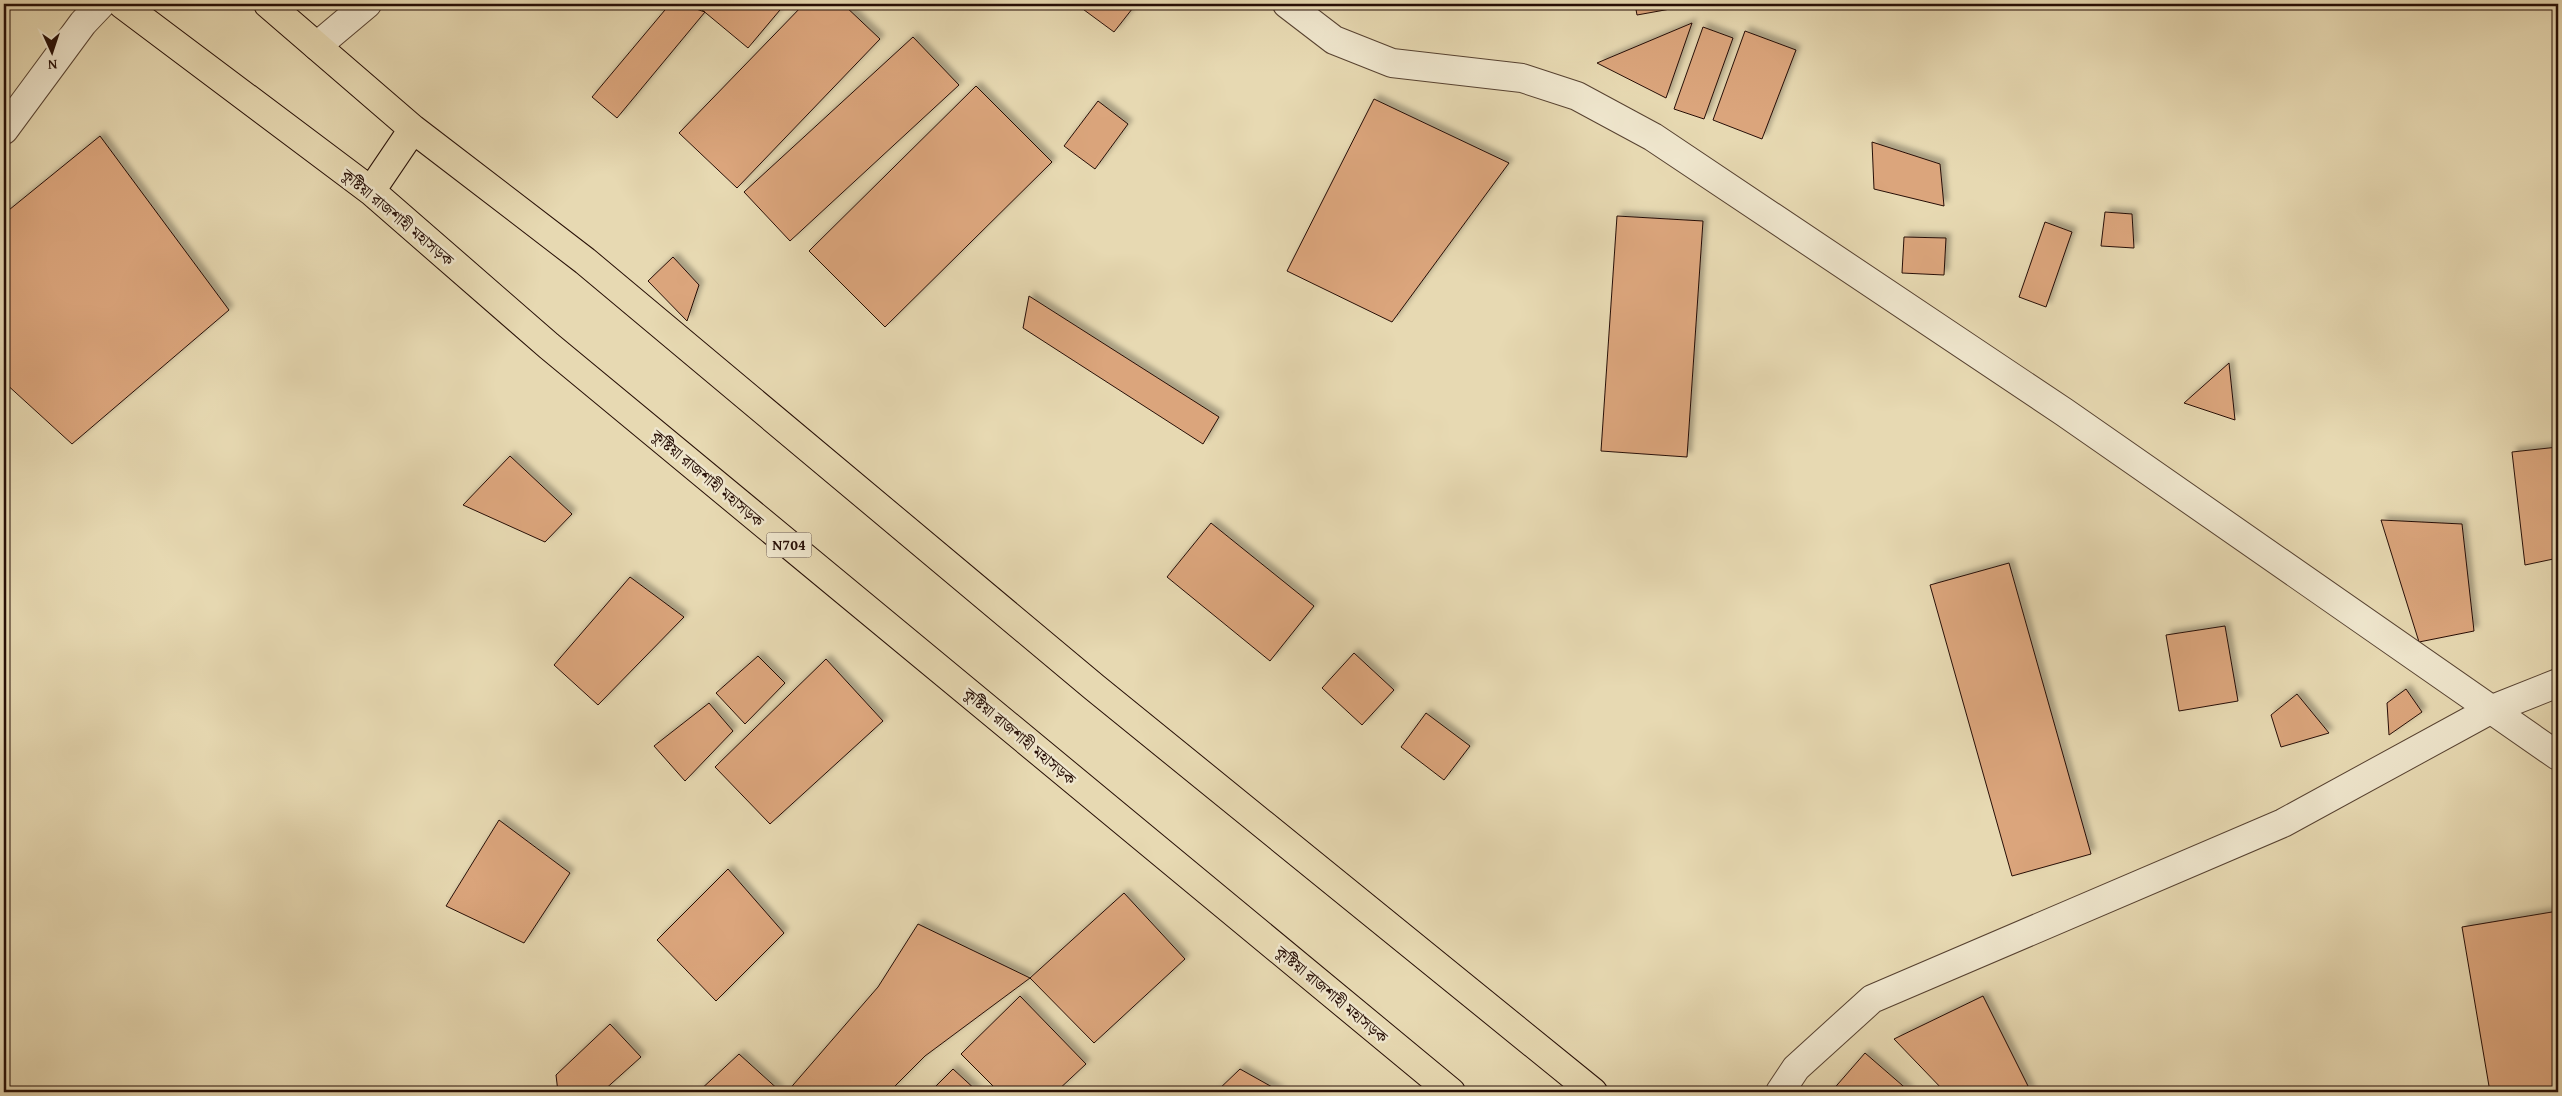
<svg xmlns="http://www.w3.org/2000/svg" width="2562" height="1096" font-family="'Gentium Book Plus','Noto Serif Bengali',serif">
<defs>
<filter id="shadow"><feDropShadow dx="4.5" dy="-4.5" stdDeviation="2.5" flood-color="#0004"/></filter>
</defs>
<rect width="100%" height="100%" fill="#e7d9b2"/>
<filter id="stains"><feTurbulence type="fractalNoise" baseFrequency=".004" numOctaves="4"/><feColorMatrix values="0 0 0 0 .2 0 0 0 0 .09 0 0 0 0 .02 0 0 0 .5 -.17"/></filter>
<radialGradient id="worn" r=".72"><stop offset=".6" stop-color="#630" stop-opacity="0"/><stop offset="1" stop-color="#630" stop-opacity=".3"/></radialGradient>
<path fill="#dba57c" stroke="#270f06" filter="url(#shadow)" d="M670 4H681L705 12 617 118 592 97Z
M695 4H785L748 48Z
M804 4H843L880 39 737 188 679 133Z
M1076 4H1136L1114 32Z
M1635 4H1698L1637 15Z
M1692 23 1666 98 1597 63Z
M1703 27 1733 38 1704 119 1674 109Z
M1745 31 1796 50 1762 139 1713 120Z
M913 37 959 85 790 241 744 192Z
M976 86 1052 162 885 327 809 251Z
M1374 99 1509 163 1392 322 1287 271Z
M1098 101 1128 124 1095 169 1064 146Z
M100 136 229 310 72 444 4 382V214Z
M1872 142 1940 164 1944 206 1874 189Z
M2105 212 2132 214 2134 248 2101 246Z
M1617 216 1703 221 1687 457 1601 451Z
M2045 222 2072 232 2046 307 2019 297Z
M1904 237 1946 238 1944 275 1902 273Z
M673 257 699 285 687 321 648 281Z
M1029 296 1219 417 1203 444 1023 328Z
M2229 363 2235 420 2184 403Z
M2558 447V558L2525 565 2512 452Z
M510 456 572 514 545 542 463 505Z
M2381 520 2462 524 2474 631 2419 642Z
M1211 523 1314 606 1270 661 1167 577Z
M2009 563 2091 854 2012 876 1930 585Z
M630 577 684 617 598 705 554 665Z
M2225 626 2238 701 2179 711 2166 635Z
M1354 653 1394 690 1362 725 1322 688Z
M758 656 785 683 745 724 716 693Z
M826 659 883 721 770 824 715 767Z
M2406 689 2422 712 2389 735 2387 703Z
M2297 694 2329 733 2281 747 2271 715Z
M709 703 733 731 685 781 654 746Z
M1426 713 1470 746 1444 780 1401 747Z
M499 820 570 873 524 943 446 906Z
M728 869 784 933 716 1001 657 940Z
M1124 893 1185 959 1094 1043 1030 978Z
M2558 911V1092H2490L2462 927Z
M918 924 1030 978 925 1056 889 1092H787L878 987Z
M1020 996 1086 1064 1056 1092H999L961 1054Z
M1983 996 2031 1092H1945L1894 1039Z
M610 1024 641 1057 602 1092H558L556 1075Z
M1865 1053 1910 1092H1831Z
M739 1054 781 1092H698Z
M953 1069 978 1092H930Z
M1240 1069 1281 1092H1216Z"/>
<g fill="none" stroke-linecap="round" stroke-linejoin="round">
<defs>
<path id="minor" d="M1287 4 1334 40 1392 63 1522 78 1577 96 1653 137 2064 412 2558 756
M317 46 367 4
M4 130 83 23 101 4
M1780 1092 1796 1068 1872 999 2283 823 2490 710 2558 683"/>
<path id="highway" d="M122 4 371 191 549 346 1451 1092
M268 4 413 129 585 261 1094 687 1593 1092
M371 191 413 129"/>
</defs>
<use href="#minor" stroke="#574231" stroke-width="30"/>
<use href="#highway" stroke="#270f06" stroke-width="30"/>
<use href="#minor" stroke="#efe6cd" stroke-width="28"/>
<use href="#highway" stroke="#e7d9b2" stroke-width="28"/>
</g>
<g text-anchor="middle" stroke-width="5" stroke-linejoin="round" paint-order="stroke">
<rect fill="#efe6cd" stroke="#635042" stroke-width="1" x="766.5" y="532.5" width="45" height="25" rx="4"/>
<g font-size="15" font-weight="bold" fill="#270f06">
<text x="789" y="550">N704</text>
</g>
<g font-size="16" fill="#270f06" stroke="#efe6cd">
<text transform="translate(398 217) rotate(40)" y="6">কুষ্টিয়া রাজশাহী মহাসড়ক</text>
<text transform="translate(708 478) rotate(40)" y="6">কুষ্টিয়া রাজশাহী মহাসড়ক</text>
<text transform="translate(1020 736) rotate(40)" y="6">কুষ্টিয়া রাজশাহী মহাসড়ক</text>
<text transform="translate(1332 994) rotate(40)" y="6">কুষ্টিয়া রাজশাহী মহাসড়ক</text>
</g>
</g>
<rect width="2562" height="1096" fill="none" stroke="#e7d9b2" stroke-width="20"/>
<rect x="5" y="5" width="2552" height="1086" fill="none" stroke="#270f06" stroke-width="2.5"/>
<rect x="10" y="10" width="2542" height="1076" fill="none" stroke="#270f06"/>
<g transform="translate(52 52) rotate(177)" stroke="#efe6cd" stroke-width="4" paint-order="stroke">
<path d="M0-4L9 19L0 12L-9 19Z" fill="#270f06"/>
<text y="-8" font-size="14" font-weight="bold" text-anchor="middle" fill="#270f06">N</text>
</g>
<rect width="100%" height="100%" filter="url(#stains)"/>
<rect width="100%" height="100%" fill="url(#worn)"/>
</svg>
